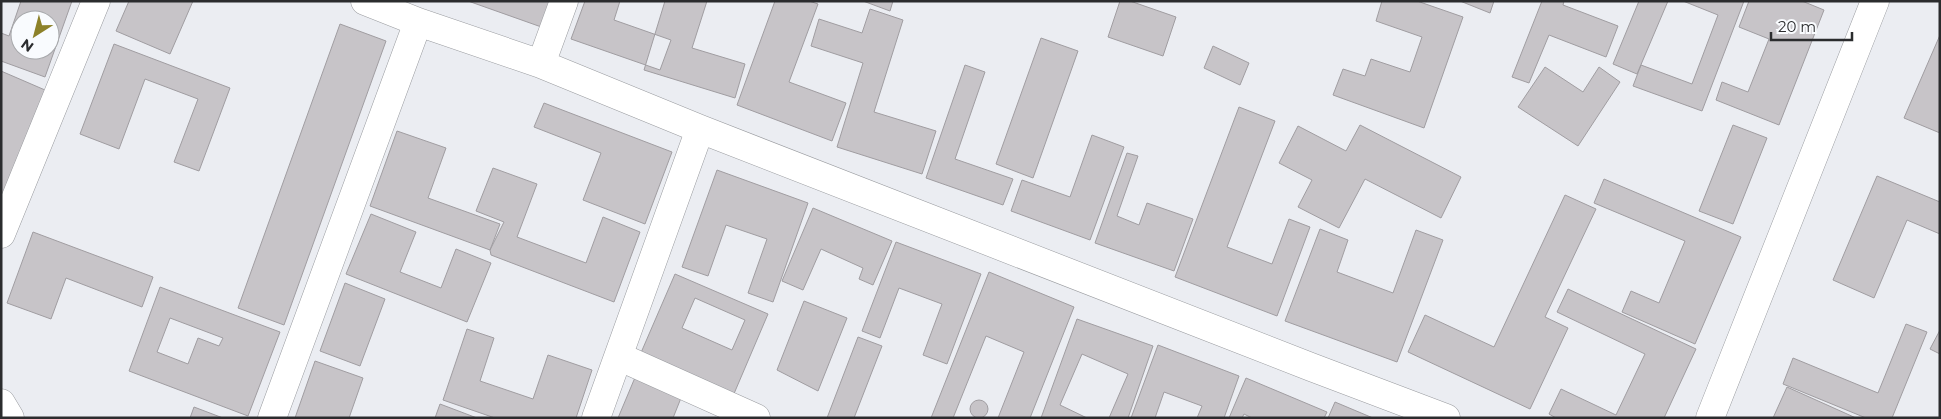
<svg xmlns="http://www.w3.org/2000/svg" width="1941" height="419" font-family="Montserrat,sans-serif">
<rect width="100%" height="100%" fill="#ebedf2"/>
<path fill="#c7c4c8" stroke="#a09da1" fill-rule="evenodd" d="M21 1H72L45 77 1 61V33L9 36ZM20 20H50V50H20Z
M129 1H193L170 54 116 31Z
M468 1H557L547 29Z
M585 1H620L614 20 671 40 660 70 571 39Z
M665 1H707L692 48 745 64 735 98 644 70Z
M775 1H809L818 4 789 82 846 103 832 141 737 105Z
M863 1H893L890 11Z
M1120 1H1130L1176 17 1163 56 1108 37Z
M1382 1H1417L1463 17 1424 128 1333 95 1343 69 1365 76 1371 59 1410 72 1422 37 1376 21Z
M1460 1H1494L1490 13Z
M1542 1H1564L1563 5 1618 26 1606 57 1549 35 1529 83 1512 77Z
M1639 1H1668L1637 74 1613 64Z
M1683 1H1744L1702 111 1633 86 1641 65 1692 84 1718 15Z
M1749 1H1802L1824 10 1779 125 1716 100 1722 82 1748 92 1769 39 1739 27Z
M870 9 903 20 874 112 936 131 922 174 837 147 863 63 811 46 819 19 862 33Z
M340 24 386 41 284 325 238 308Z
M1940 35V133L1904 118Z
M1041 38 1078 51 1033 178 996 164Z
M114 44 230 88 199 171 174 162 198 99 145 79 119 149 80 134Z
M1213 46 1249 63 1240 85 1204 68Z
M965 65 985 72 955 159 1013 179 1003 205 926 178Z
M1545 67 1583 92 1599 67 1620 82 1578 146 1518 107Z
M1 71 45 90 1 198Z
M544 103 672 152 645 224 583 200 601 153 534 127Z
M1239 107 1275 121 1227 247 1272 264 1289 219 1310 227 1277 316 1175 277Z
M1360 125 1461 177 1441 218 1365 179 1339 228 1298 207 1312 180 1279 163 1298 126 1346 151Z
M1733 125 1767 138 1733 224 1699 211Z
M397 131 446 148 428 198 500 224 490 250 370 206Z
M1092 135 1124 147 1090 240 1011 211 1022 180 1070 197Z
M1127 153 1138 156 1117 216 1139 225 1147 203 1193 219 1174 271 1095 243Z
M493 168 537 184 517 237 586 263 603 217 640 232 614 302 491 255 490 250 504 222 476 211Z
M717 170 808 203 773 302 748 293 767 239 726 225 708 276 682 267Z
M1877 176 1940 202V234L1907 220 1874 298 1833 280Z
M1604 179 1741 237 1695 344 1622 312 1631 291 1659 303 1685 241 1594 203Z
M1565 195 1596 209 1545 317 1568 328 1530 409 1408 352 1425 315 1494 347Z
M813 208 892 241 873 285 859 279 863 268 821 249 803 290 782 281Z
M371 214 416 232 400 272 441 288 456 249 491 263 467 322 346 274Z
M1320 229 1348 240 1337 272 1393 293 1416 230 1443 240 1397 362 1285 321Z
M33 232 153 277 142 307 66 278 51 319 7 303Z
M896 242 981 274 947 364 923 355 942 304 899 288 880 338 862 331Z
M989 272 1074 307 1030 418H998L1024 352 986 336 953 418H931Z
M675 274 768 314 733 396 640 355ZM695 298 745 320 732 350 682 328Z
M345 283 385 299 360 366 320 351Z
M160 287 280 332 248 416 129 371ZM170 318 223 338 219 346 198 338 188 364 157 352Z
M1568 289 1696 349 1664 418H1556L1549 414 1561 389 1616 415 1645 354 1557 312Z
M804 301 847 318 818 391 777 370Z
M1077 319 1153 346 1128 418H1109L1128 374 1082 354 1060 405 1087 418H1041Z
M1906 324 1927 332 1892 418H1866L1783 384 1793 358 1878 393Z
M467 329 494 338 480 381 533 399 548 355 592 370 576 418H495L443 400Z
M1940 330V354L1930 349Z
M858 337 882 346 854 418H827Z
M1158 345 1239 376 1224 418H1197L1202 406 1164 392 1155 418H1131Z
M315 361 363 378 349 418H295Z
M639 368 685 388 673 418H618Z
M1246 378 1327 412 1324 418H1252L1244 414 1242 418H1229Z
M1787 387 1856 418H1773Z
M970 409a9 9 0 1 1 18 0a9 9 0 1 1-18 0Z
M1335 402 1373 418H1328Z
M440 404 477 418H435Z
M194 407 223 418H190Z"/>
<g fill="none" stroke-linecap="round" stroke-linejoin="round">
<defs>
<path id="minor" d="M365 1 418 22 541 64 700 129 1311 367 1446 418
M541 64 564 1
M1 234 96 1
M620 357 756 418
M1 403 10 418
M272 418 418 22
M596 418 700 129"/>
<path id="major" d="M1710 418 1875 1"/>
</defs>
<use href="#minor" stroke="#9a9ca0" stroke-width="29"/>
<use href="#major" stroke="#9a9ca0" stroke-width="29"/>
<use href="#minor" stroke="#fff" stroke-width="28"/>
<use href="#major" stroke="#fff" stroke-width="28"/>
</g>
<rect width="1941" height="419" fill="none" stroke="#2b2c2e" stroke-width="5"/>
<g transform="translate(35 35) rotate(216)"><circle r="24" fill="#f9fbfe" stroke="#a7a8ab"/>
<path d="M0-4L9 19L0 12L-9 19Z" fill="#8d8129"/>
<text y="-8" font-size="14" font-weight="bold" text-anchor="middle" fill="#2b2c2e">N</text>
</g>
<path d="M1771 32v8h81v-8" fill="none" stroke="#2b2c2e" stroke-width="2.5"/>
<text x="1778" y="32" font-size="15" fill="#2b2c2e" stroke="#f9fbfe" stroke-width="4" paint-order="stroke">20 m</text>
</svg>
